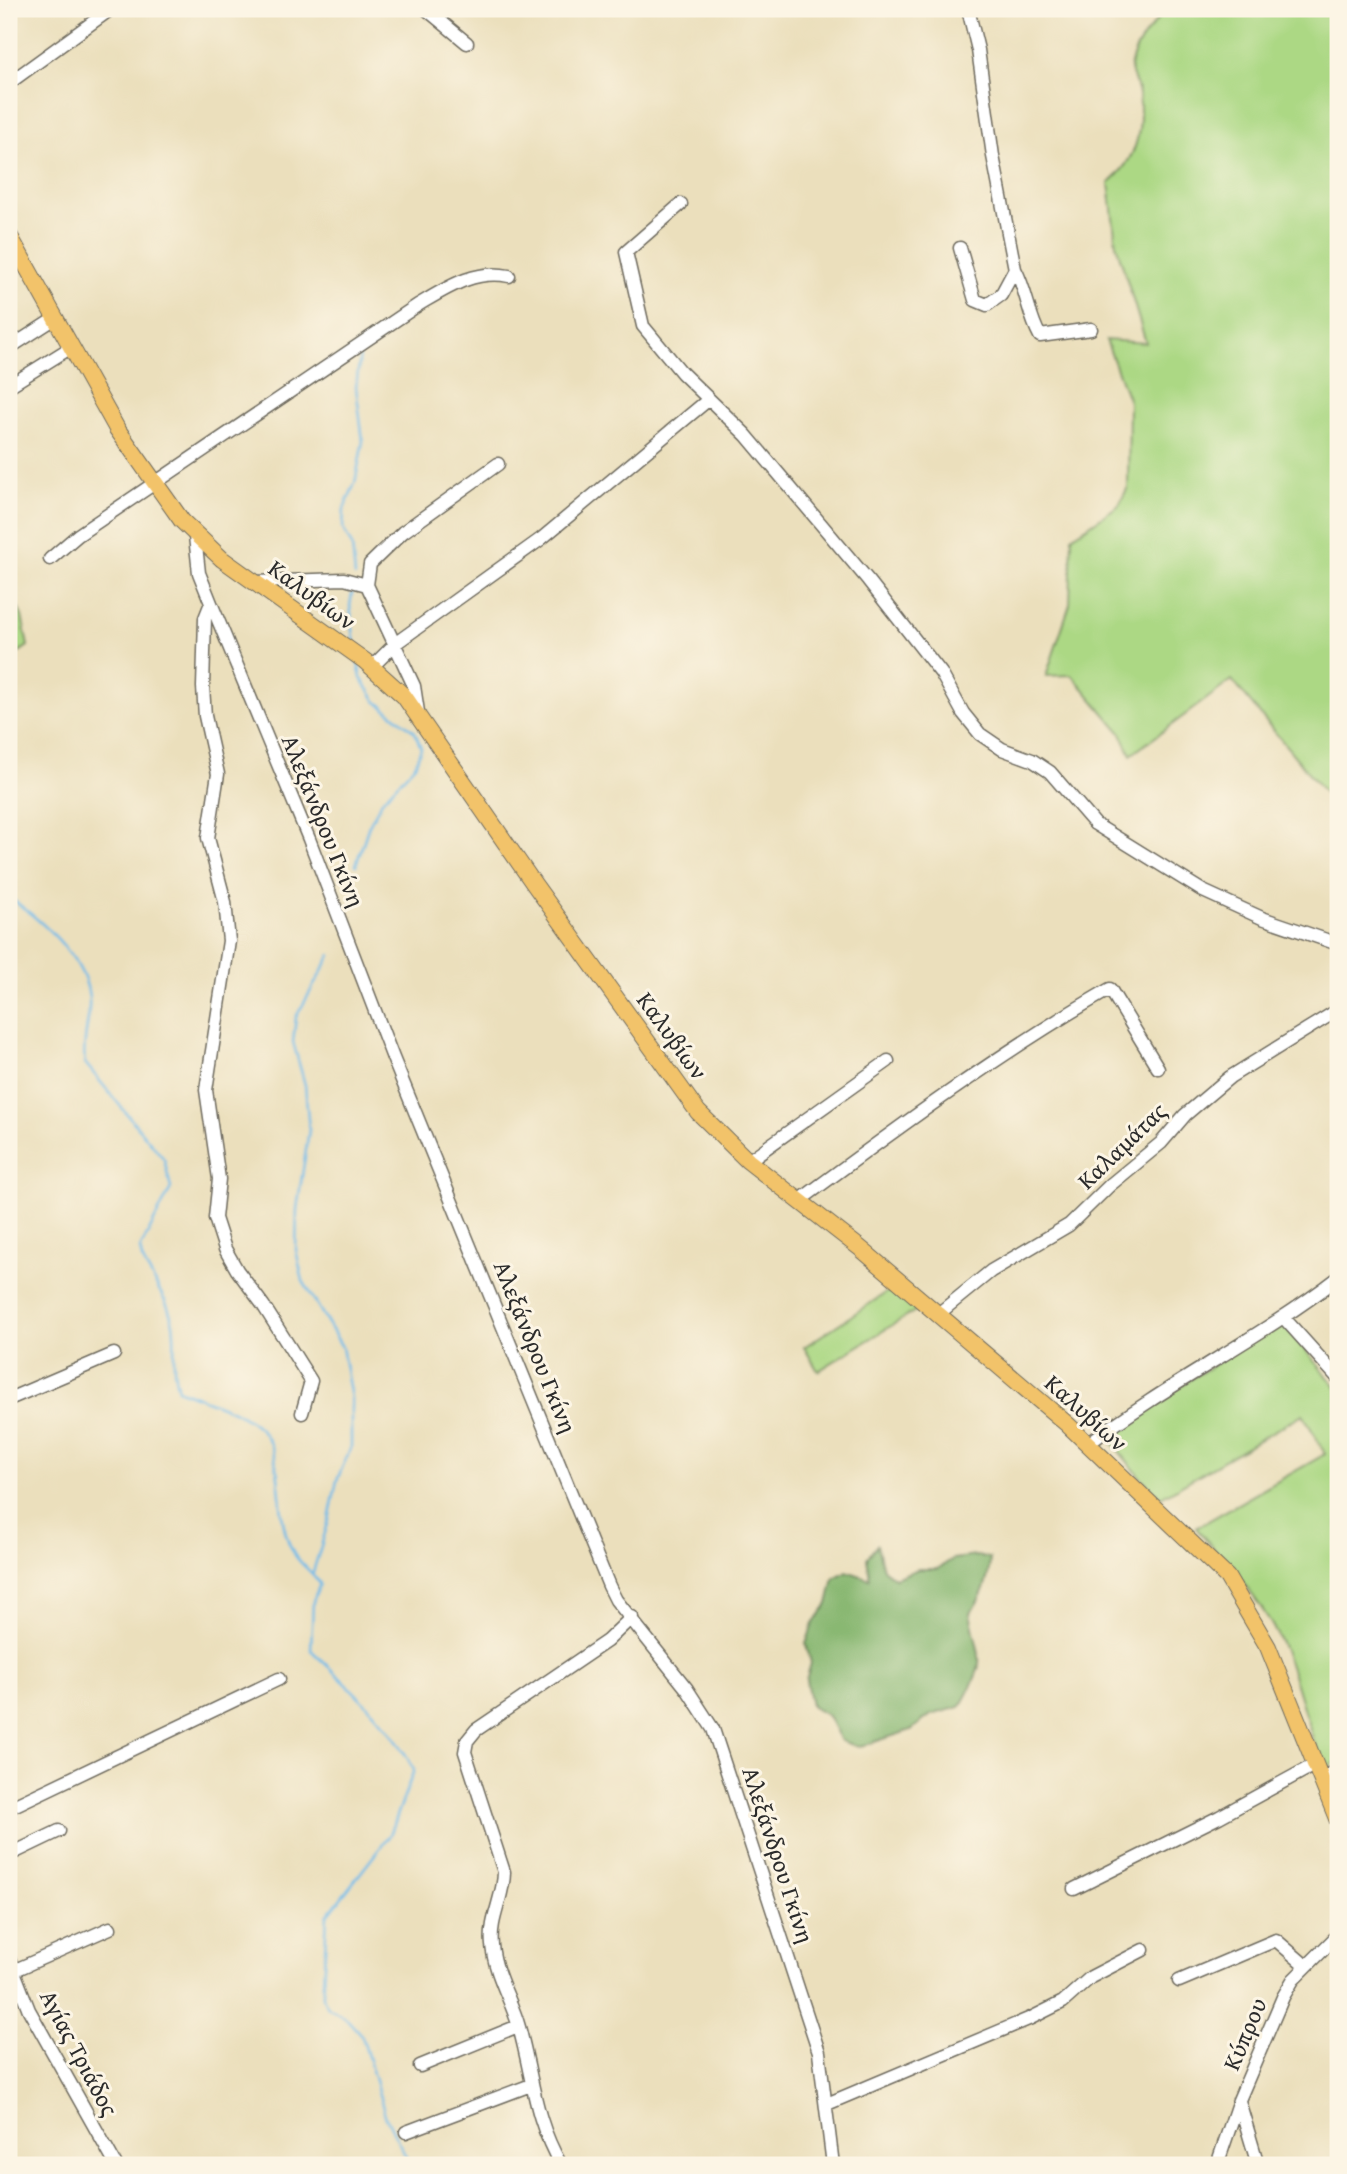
<svg xmlns="http://www.w3.org/2000/svg" width="1347" height="2174" font-family="'Gentium Book Plus',serif">
<rect width="100%" height="100%" fill="#fcf5e5"/>
<filter id="ink" filterUnits="userSpaceOnUse"><feTurbulence type="fractalNoise" baseFrequency=".0143" numOctaves="2"/><feDisplacementMap in="SourceGraphic" scale="14" xChannelSelector="R" yChannelSelector="G"/><feConvolveMatrix kernelMatrix="1 2 1 2 8 2 1 2 1" color-interpolation-filters="sRGB"/></filter>
<filter id="wash" filterUnits="userSpaceOnUse"><feTurbulence type="fractalNoise" baseFrequency=".00686" numOctaves="4" result="noise"/><feDisplacementMap in="SourceGraphic" scale="28" xChannelSelector="R" yChannelSelector="G"/><feGaussianBlur stdDeviation="1.57" result="paint"/><feColorMatrix in="noise" values="0 0 0 0 0 0 0 0 0 0 0 0 0 0 0 0 0 1.4 0 .05"/><feComposite in="paint" operator="in"/></filter>
<g filter="url(#wash)">
<rect width="100%" height="100%" fill="#ebdfbc"/>
<path fill="#acd884" stroke="#6c8258" stroke-width="2" d="M1166 9H1338V809L1232 680 1131 755 1121 733 1072 675 1046 676 1070 604 1072 537 1119 505 1128 487 1129 402 1106 340 1146 343 1116 244 1109 183C1137 159 1143 131 1139 94 1137 84 1129 73 1131 63 1136 42 1153 26 1166 9Z
M9 590 22 616 28 646 9 659Z
M895 1287 920 1308 818 1371 804 1347Z
M1282 1322 1338 1389V1761L1325 1770C1304 1724 1297 1671 1273 1627 1253 1590 1223 1560 1196 1528L1325 1454 1303 1414 1161 1497 1140 1477 1110 1440 1124 1421Z"/>
<path fill="#89b872" stroke="#5a724e" stroke-width="2" d="M877 1545 883 1569 895 1578 918 1569H937L953 1559 976 1556 990 1558C989 1580 983 1596 970 1613 980 1665 988 1657 960 1707L931 1715 911 1730 859 1747 841 1741 828 1716 811 1706 806 1680 811 1663 806 1644 813 1624 828 1604 834 1578 847 1571 870 1579 867 1558Z"/>
<g fill="none" stroke-linecap="round" stroke-linejoin="round">
<path stroke="#71bbe9" stroke-width="2.5" d="M355 576 352 546 343 528 344 509 355 483 363 441 356 387 360 355
M353 587 350 606 355 646
M356 865 369 825 383 799 415 765 421 748 415 732 376 701 361 678 358 663
M9 897C42 921 93 963 89 1008 88 1028 82 1043 85 1063L164 1159 171 1188 140 1249 142 1259C152 1279 169 1302 173 1324 177 1347 170 1367 178 1389 204 1401 241 1409 261 1430 288 1459 272 1520 295 1555 302 1566 313 1572 320 1584L313 1601 311 1650C348 1686 391 1723 414 1770L390 1835 327 1916 323 1983V1997L328 2007 346 2018 362 2036 385 2115 410 2165
M313 1572 329 1520 337 1480 351 1447V1398L342 1347 303 1281 296 1250 297 1209 309 1130 305 1085 293 1042 296 1017 331 955"/>
</g>
</g>
<g filter="url(#ink)">
<g fill="none" stroke-linecap="round" stroke-linejoin="round">
<defs>
<path id="minor" d="M426 9 467 43
M9 83 111 9
M681 204 626 252 643 326 682 373 746 435 868 580 941 673 963 713 980 734 1002 749 1032 760 1050 772 1095 824 1203 891 1262 918 1338 944
M960 248 975 300 987 305 1001 295 1015 269 993 156 978 50 968 9
M1015 269C1027 291 1028 315 1040 336L1091 329
M9 348 54 319
M9 386 70 348
M195 536 199 573 211 603 309 839 393 1058 609 1586 616 1600 687 1689 713 1729 819 2052 833 2165
M50 559 78 535 418 305C447 288 474 269 509 276
M255 582 344 579 367 585
M211 603 205 618 203 687 205 716 218 774 208 838 225 902 229 941 206 1090 219 1179 215 1218 225 1249 237 1270 263 1305 311 1381 302 1413
M373 666 396 643 541 539 708 400
M418 712 414 686 367 585 370 564 403 532 498 464
M748 1161 888 1061
M799 1201C900 1126 1001 1052 1110 989L1158 1068
M937 1315 991 1271 1069 1225 1110 1185 1161 1143 1185 1115 1230 1077 1338 1010
M1284 1318 1338 1378
M9 1399 114 1354
M1088 1444C1168 1383 1259 1339 1338 1278
M1321 1781 1338 1768
M9 1808 279 1679
M9 1855 59 1831
M1074 1889 1219 1817 1314 1765
M9 1959 29 2010 116 2165
M13 1971 110 1928
M1179 1981 1276 1940 1306 1966
M420 2066 518 2026
M1239 2101 1258 2165
M827 2104 1031 2018 1063 2002 1091 1977 1143 1950
M406 2132 531 2085
M561 2165C534 2119 533 2077 519 2027 511 1999 495 1975 492 1945 489 1919 504 1897 504 1872L465 1752 467 1741 476 1730 607 1641 632 1617
M1217 2165 1239 2100 1283 1997 1293 1980 1338 1935"/>
<path id="major" d="M9 235 117 429 182 521 222 559 365 661 404 696 534 884 698 1112 748 1161 860 1248 1067 1424 1227 1577 1268 1647 1338 1821"/>
</defs>
<use href="#minor" stroke="#6e6a5e" stroke-width="15"/>
<use href="#major" stroke="#6e6a5e" stroke-width="18"/>
<use href="#minor" stroke="#fff" stroke-width="12"/>
<use href="#major" stroke="#f2c36a" stroke-width="16"/>
</g>
</g>
<g text-anchor="middle" stroke-width="6" stroke-linejoin="round" paint-order="stroke">
<g font-size="24" fill="#2b2b2b" stroke="#fcf5e5">
<text transform="translate(312 595) rotate(36)" y="8">Καλυβίων</text>
<text transform="translate(323 821) rotate(68)" y="8">Αλεξάνδρου Γκίνη</text>
<text transform="translate(672 1036) rotate(54)" y="8">Καλυβίων</text>
<text transform="translate(1122 1146) rotate(-44)" y="8">Καλαμάτας</text>
<text transform="translate(535 1347) rotate(68)" y="8">Αλεξάνδρου Γκίνη</text>
<text transform="translate(1086 1413) rotate(42)" y="8">Καλυβίων</text>
<text transform="translate(778 1855) rotate(72)" y="8">Αλεξάνδρου Γκίνη</text>
<text transform="translate(1245 2034) rotate(-67)" y="8">Κύπρου</text>
<text transform="translate(79 2053) rotate(62)" y="8">Αγίας Τριάδος</text>
</g>
</g>
<rect width="1347" height="2174" fill="none" stroke="#fcf5e5" stroke-width="35"/>
</svg>
